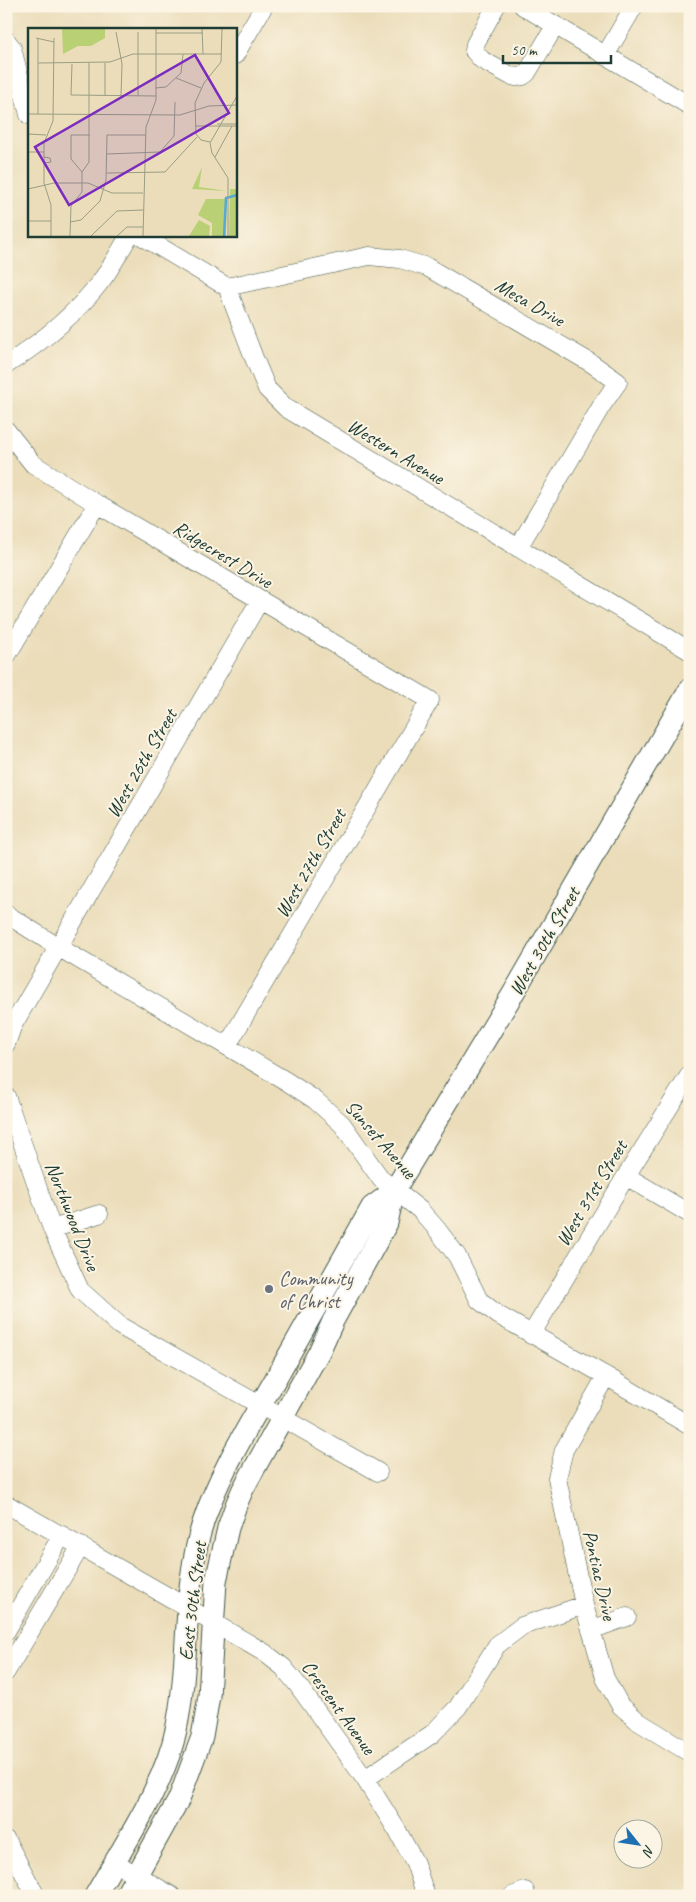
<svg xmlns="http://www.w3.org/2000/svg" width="696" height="1902" font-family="Caveat,sans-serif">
<rect width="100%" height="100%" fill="#fcf5e5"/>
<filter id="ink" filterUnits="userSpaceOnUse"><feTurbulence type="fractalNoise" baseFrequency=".02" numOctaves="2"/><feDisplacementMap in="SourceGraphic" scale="10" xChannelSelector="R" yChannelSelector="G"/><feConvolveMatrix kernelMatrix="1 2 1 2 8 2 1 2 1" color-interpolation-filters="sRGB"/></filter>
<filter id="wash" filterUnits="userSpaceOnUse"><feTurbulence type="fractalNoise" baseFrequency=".0096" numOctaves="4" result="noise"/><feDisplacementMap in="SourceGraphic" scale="20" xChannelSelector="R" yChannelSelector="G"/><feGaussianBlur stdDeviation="1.12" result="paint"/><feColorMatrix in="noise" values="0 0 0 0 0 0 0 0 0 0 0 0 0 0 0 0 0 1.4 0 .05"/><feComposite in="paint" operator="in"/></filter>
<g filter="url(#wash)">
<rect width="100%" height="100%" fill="#ebddba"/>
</g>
<g filter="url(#ink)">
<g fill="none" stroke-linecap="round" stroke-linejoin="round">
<defs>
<path id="minor" d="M496 6 475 44 474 51 482 60 509 75 516 77 523 76 527 73 555 26
M523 6 690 106
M6 40 12 48 29 115
M235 55 264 6
M605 56 634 6
M140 235 227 287 254 358 267 389 286 408 690 651
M227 287 369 256 400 259 427 267 591 363 618 382 602 405 518 548
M6 365C42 342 75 315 101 281 112 267 120 250 130 235
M6 430 33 464 97 504 430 700 227 1046
M6 657 97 504
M6 914 58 947 286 1081 315 1100 342 1124 381 1179 420 1210 436 1228 457 1256 479 1300 498 1315 606 1376 690 1426
M6 1044 13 1025 260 600
M6 1096 52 1229 80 1290 120 1326 378 1472
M626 1176 690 1214
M52 1229 99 1214
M531 1335 626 1176 690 1074
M606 1376 564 1450 557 1478 584 1605 605 1678 620 1705 639 1722 690 1753
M6 1504 188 1608 265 1653 283 1667 297 1684 365 1779 397 1830 415 1863 426 1896
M591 1630 627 1617
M6 1631 62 1535
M6 1672 81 1546
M365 1779 432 1734 458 1707 497 1645 522 1626 584 1605
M6 1840 36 1896
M114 1862 172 1896
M512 1896 525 1891"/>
<path id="major" d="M95 1896C123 1846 165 1785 176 1730 191 1660 181 1588 204 1520 220 1472 247 1429 272 1385 305 1326 339 1266 372 1207L394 1191
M125 1896 179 1799 202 1737 209 1696 216 1581 228 1528 236 1505 243 1489 319 1352 333 1321 387 1223 394 1191 514 992 690 689"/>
</defs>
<use href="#minor" stroke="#3e5548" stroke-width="19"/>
<use href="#major" stroke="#3e5548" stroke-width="23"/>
<use href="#minor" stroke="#fff" stroke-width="18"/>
<use href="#major" stroke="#fff" stroke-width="21"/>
</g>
</g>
<circle fill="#6b7280" stroke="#fcf5e5" stroke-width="2" cx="269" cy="1289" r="5"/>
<g text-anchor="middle" stroke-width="4" stroke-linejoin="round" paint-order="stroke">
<g font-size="20" fill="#1f3d34" stroke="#fcf5e5">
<text transform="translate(530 302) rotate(30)" y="7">Mesa Drive</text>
<text transform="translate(396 451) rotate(31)" y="7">Western Avenue</text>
<text transform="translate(223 554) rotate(31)" y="7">Ridgecrest Drive</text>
<text transform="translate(141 763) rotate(-60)" y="7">West 26th Street</text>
<text transform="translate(310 863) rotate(-60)" y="7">West 27th Street</text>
<text transform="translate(544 941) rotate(-60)" y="7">West 30th Street</text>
<text transform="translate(381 1139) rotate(49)" y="7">Sunset Avenue</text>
<text transform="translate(591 1193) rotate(-59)" y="7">West 31st Street</text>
<text transform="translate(73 1216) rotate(68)" y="7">Northwood Drive</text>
<text transform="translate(600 1575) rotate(77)" y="7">Pontiac Drive</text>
<text transform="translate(192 1601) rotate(-83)" y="7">East 30th Street</text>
<text transform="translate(339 1707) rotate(54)" y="7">Crescent Avenue</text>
</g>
<g font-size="20" fill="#5b616d" stroke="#fcf5e5" text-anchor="start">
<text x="279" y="1285">Community<tspan x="279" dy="23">of Christ</tspan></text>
</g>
</g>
<g transform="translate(28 28)">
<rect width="209" height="209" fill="#ebddba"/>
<path d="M34 0H77V10L63 18H50L35 26ZM174 139 171 159 199 163 164 161ZM202 161H209V208H201ZM178 171H199L198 208H184V195L170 187ZM171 192 182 198 181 208H161Z" fill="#b9d075"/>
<path fill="none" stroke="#56aad2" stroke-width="2.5" d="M196 208 198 170 209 167"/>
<path fill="none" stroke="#999d84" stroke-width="1" d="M174 0 175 26M88 4 94 36 93 67M128 5H175M8 10 26 14M10 35 82 34 105 26H193M44 36 43 67 128 68M148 50 173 60M127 60 138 59 153 45 155 26M77 67V35M110 68V4M0 86 152 87 181 78 209 77M10 86V11M189 96H209M167 98H209M0 106 18 107M182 114 173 112 168 106 167 75 176 55 193 34 194 0M0 124H16M79 126 132 124 146 108 147 74M187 129 204 98M16 135 23 134 22 130 16 129M54 144 43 131V107H62M79 145 137 144 169 109M0 161 26 155H60L84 165H115M0 193H23M42 194 53 192 72 173 78 152 79 107H118M23 208V177L16 155V115L25 93 26 10M42 208 43 178 54 164V144L61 134V35M63 208 89 183 115 182M89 208 99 199H115M115 208 118 99 128 72V0M200 208V150L184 125 182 115 209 68"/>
<path fill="#7b2cbf" fill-opacity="0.15" stroke="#7b2cbf" stroke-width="2.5" d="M167 27 201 85 41 177 7 119Z"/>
<rect width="209" height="209" fill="none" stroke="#1f3d34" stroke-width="2.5"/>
</g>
<rect width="696" height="1902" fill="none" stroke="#fcf5e5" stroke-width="25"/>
<g transform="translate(638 1844) rotate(120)"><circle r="24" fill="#fcf5e5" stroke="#a4ab9e"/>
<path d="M0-4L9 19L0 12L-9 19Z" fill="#1f6fb2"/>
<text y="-8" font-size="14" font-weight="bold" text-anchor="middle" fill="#1f3d34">N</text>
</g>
<path d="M503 55v8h108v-8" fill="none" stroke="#1f3d34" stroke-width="2.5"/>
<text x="511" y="55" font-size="15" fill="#1f3d34" stroke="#fcf5e5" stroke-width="4" paint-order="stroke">50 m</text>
</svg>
